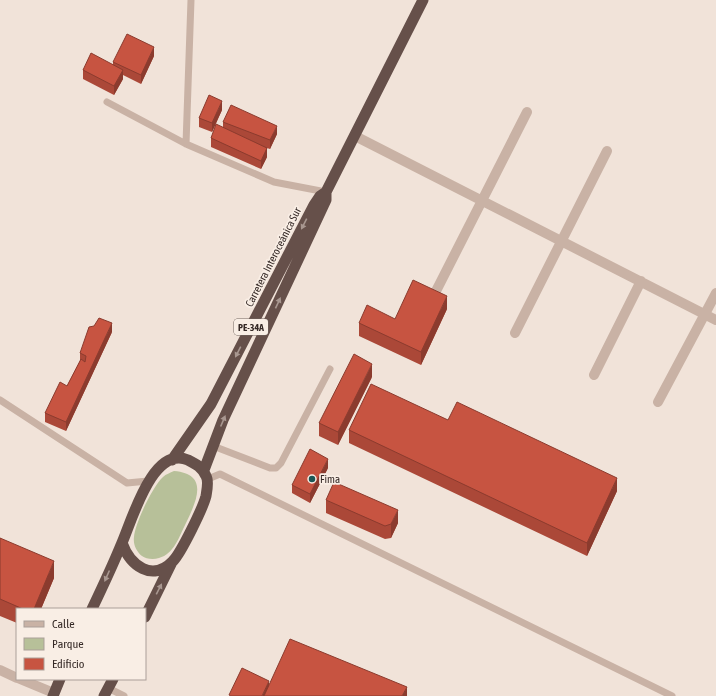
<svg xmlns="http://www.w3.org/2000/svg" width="716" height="696" font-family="'Asap Condensed',sans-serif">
<rect width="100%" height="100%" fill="#f1e3d9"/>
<path fill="#b7c099" d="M174 471C210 474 196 502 186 523 179 537 174 554 159 558 153 560 146 559 142 556 136 551 133 544 134 537 135 523 153 486 163 477 166 474 170 473 174 471Z"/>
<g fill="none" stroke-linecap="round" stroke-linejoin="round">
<path stroke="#c9b2a5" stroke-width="7" d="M107 102 186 144 274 182 326 192
M186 144 191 0
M0 400 127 483 148 481
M213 446 270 468H276L281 463 330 369
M208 479 220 474 672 696
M108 688 124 696"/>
<path stroke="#c9b2a5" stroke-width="10" d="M355 136 716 320
M433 297 527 112
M515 333 607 151
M594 375 641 281
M658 402 716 293
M0 670 17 678
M20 679 54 693"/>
<path stroke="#66504a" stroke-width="11" d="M172 460 211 404 314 205 320 196 326 192
M204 470 223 420 326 200V192L423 0
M92 609C102 588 112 567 121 545 131 524 152 444 188 460 196 464 202 467 206 476 209 481 207 490 206 496 203 508 181 553 173 561 152 583 130 565 122 543
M145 617 172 562
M53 696 60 679
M104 696 113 679"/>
</g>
<path fill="#ab4838" d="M154 56 141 84 123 75V79L114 95 83 79V70L113 65V62Z
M222 110 212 132 199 127V118Z
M223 122 277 134 270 149 267 148V157L261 169 211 147V138L223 127Z
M447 309 421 365 359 336V323L395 319Z
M112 332 66 431 45 422V413L67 386 80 361V353Z
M372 377 338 445 319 436V423Z
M448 420 617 491 587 556 349 443V430Z
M328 468 310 503 292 493V485Z
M326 500 398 523 391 538 385 539 326 513Z
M0 538 54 578 41 609H17V623L0 616Z"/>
<path fill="#8b3b2e" d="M154 47V56L141 84V75Z
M123 70V79L114 95V86Z
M222 101V110L212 132V123Z
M277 126V134L270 149V140Z
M267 148V157L261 169V161Z
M447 296V309L421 365V352Z
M112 323V332L66 431V422Z
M372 364V377L338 445V432Z
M328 459V468L310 503V494Z
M617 478V491L587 556V543Z
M398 510V523L391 538V524Z
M54 561V578L41 609H34Z
M269 681V690L266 696H262Z
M407 687V696H402Z"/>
<path fill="#c75441" stroke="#8b3b2e" d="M127 34 154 47 141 75 113 62Z
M91 53 123 70 114 86 83 70Z
M209 95 222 101 212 123 199 118Z
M231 105 277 126 270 140 223 122Z
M216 124 267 148 261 161 211 138Z
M413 280 447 296 421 352 359 323 367 305 395 319Z
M99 318 112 323 66 422 45 413 60 382 67 386 81 359 85 362 86 356 80 353 89 327 94 326Z
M354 354 372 364 338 432 319 423Z
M371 384 448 420 457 402 617 478 587 543 349 430Z
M310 449 328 459 310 494 292 485Z
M334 482 398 510 391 524 385 526 326 500Z
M0 538 54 561 34 609H23L0 599Z
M290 639 407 687 402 696H264Z
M242 668 269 681 262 696H231L229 695Z"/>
<defs><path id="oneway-solid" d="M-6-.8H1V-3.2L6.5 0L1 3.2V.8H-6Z"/></defs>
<g fill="#a89790">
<use href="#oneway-solid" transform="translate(304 224) rotate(117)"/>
<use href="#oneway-solid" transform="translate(278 303) rotate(-65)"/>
<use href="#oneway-solid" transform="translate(238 352) rotate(117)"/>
<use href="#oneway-solid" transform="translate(223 421) rotate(-67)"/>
<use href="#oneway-solid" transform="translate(107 576) rotate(114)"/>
<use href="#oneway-solid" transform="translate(159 589) rotate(-63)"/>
</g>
<circle fill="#1c5755" stroke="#f9eee5" stroke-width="1.5" cx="312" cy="479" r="4"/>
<g text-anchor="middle" stroke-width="3.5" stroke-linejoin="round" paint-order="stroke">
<rect fill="#f9eee5" stroke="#70645f" stroke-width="1" x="234" y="319" width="34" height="16" rx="3"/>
<g font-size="10" font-weight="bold" fill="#352926">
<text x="251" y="331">PE-34A</text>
</g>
<g font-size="11" fill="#352926" stroke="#f9eee5">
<text transform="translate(273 257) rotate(-63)" y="4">Carretera Interoceánica Sur</text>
</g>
<g font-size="11" fill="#352926" stroke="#f9eee5" text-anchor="start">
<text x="320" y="483">Fima</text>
</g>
</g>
<rect x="16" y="608" width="130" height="72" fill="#f9eee5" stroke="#ab9f99"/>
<rect x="24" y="621" width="20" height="6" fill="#c9b2a5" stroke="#ab9f99"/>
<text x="52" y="628" font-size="12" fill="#352926">Calle</text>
<rect x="24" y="638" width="20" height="12" fill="#b7c099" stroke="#ab9f99"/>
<text x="52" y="648" font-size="12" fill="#352926">Parque</text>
<rect x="24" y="658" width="20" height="12" fill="#c75441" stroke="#ab9f99"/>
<text x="52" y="668" font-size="12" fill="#352926">Edificio</text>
</svg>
